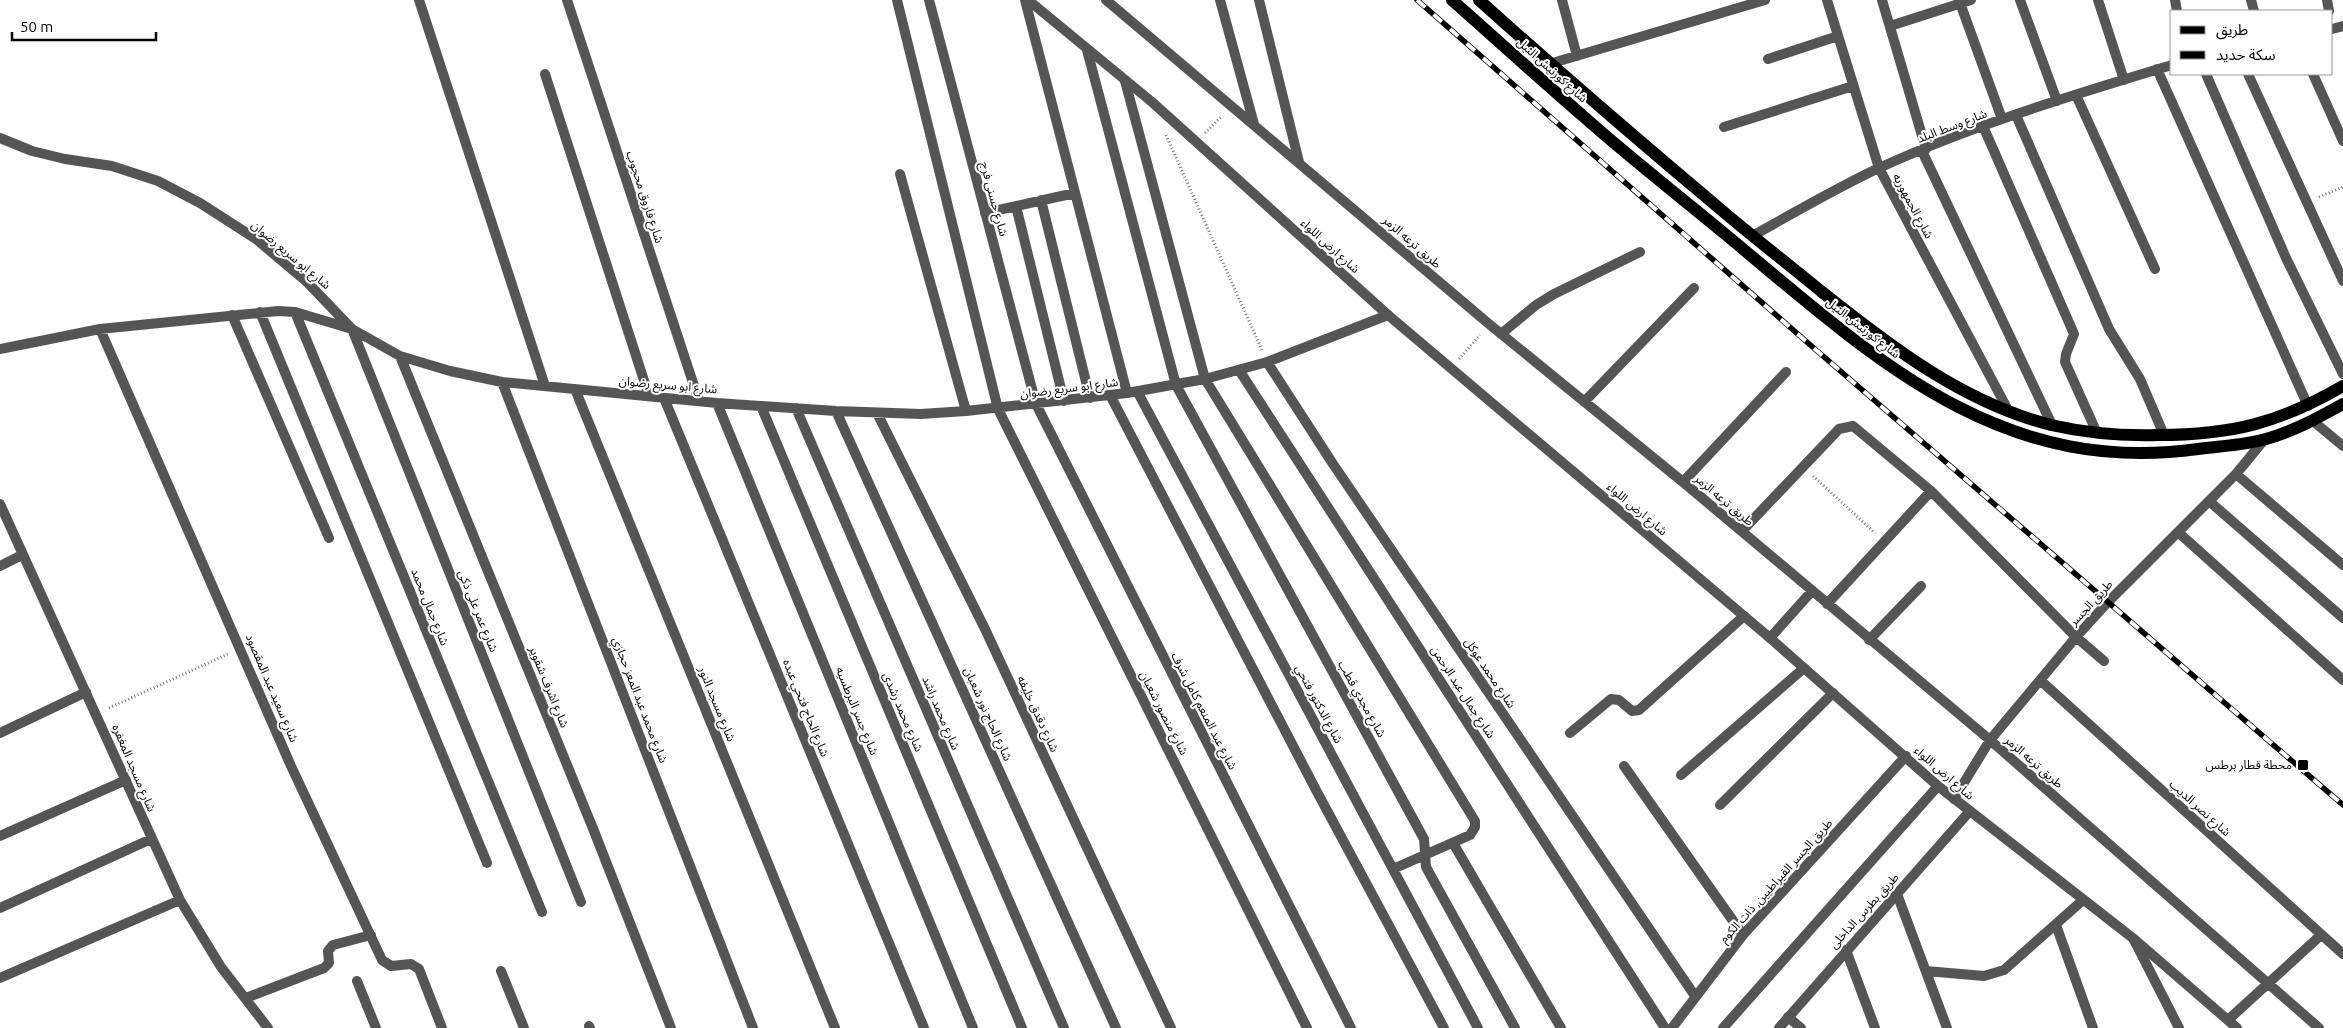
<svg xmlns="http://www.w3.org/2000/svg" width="2343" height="1028" font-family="Ubuntu,'Noto Sans Arabic',sans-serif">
<rect width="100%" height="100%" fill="#fff"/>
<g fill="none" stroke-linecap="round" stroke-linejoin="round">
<path stroke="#777" stroke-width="3" stroke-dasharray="1 2.5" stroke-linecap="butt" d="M1205 133 1222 116
M1166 135 1262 350
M2319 197 2343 187
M1459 359 1480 335
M1813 476 1875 533
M109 708 228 654"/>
<path stroke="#555" stroke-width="10" d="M1788 1017 1801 1028"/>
<path stroke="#555" stroke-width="10" d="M419 0 545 386
M567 0 699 401
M897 0 998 409 1307 1028
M929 0 1036 404 1351 1028
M1025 0 1127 393
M1106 0 1489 324 1683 482 1990 740 2319 1028
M1220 0 1254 124
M1259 0 1299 162
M1562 0 1577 56
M1827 0 1879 168 2008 410
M1882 0 1926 149
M1959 0 2002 119
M2020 0 2057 101
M2098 0 2124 80
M2175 0 2177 11
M2251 0 2254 11
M2327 0 2329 11
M1890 26 1971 0
M2332 29 2343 26
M1087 50 1176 385 1424 839 1426 867 1515 1028
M1768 59 1838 36
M1549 64 1765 0
M2157 69 2308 406
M545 74 649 396
M2206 74 2286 258 2343 374
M2248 74 2343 281
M2313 74 2343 141
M1125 81 1205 379 1475 821V827L1470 835 1393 869
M2076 95 2155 269
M2016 115 2109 329 2140 379 2164 435
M1983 126 2074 334 2066 354 2065 362 2097 433
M1724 127 1853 86
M0 138 32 151 65 159 112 166 158 181 200 203 256 239 307 282 352 329 400 356 450 371 502 382 717 403 836 411 921 414 966 411 1127 393 1205 379 1267 362 1388 315
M1922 151 2052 425
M900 174 966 411
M1041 200 1090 398
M1016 206 1064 401
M985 213 1075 193
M1752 236C1794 213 1836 188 1879 168 1973 125 2073 95 2172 65
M260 312 487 863
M295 312 542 912
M232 315 329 538
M100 329 291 766 382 960 391 966 411 964 419 969 442 1028
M1501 334 1536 305 1554 294 1640 252
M0 349 100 329 278 311 295 312 352 329 581 902
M400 356 594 831 671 1028
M1267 362 1333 464 1695 996
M1239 370 1665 1028
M502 382 753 1028
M575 389 835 1028
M1137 391 1478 1028
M1110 395 1316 790 1444 1028
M664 398 924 1028
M1584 402 1694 288
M717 403 973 1028
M761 406 1022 1028
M796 408 1064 1028
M836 411 1116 1028
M877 413 985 629 1171 1028
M2313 421 2343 446
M2236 474 2343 565
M1683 482 1786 372
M2209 501 2343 618
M0 504 180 900 221 967 268 1028
M1742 531 1839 429 1853 426 1931 491 2076 637 2104 661
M2179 533 2343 680
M0 566 22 555
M1827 604 1931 491
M1770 638 1812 591
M1869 640 1921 586
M2040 680 2343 954
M0 733 86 692
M1570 733 1611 699 1619 700 1632 711 1639 710 1744 616
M1624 766 1743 935
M1681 775 1804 668
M1954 799 1990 740 2076 637 2108 602 2236 474 2264 440
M1720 805 1833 693
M0 836 126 780
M1453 843 1561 1028
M1897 894 1947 1028
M0 908 151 839
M2056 925 2093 1028
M2134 940 2179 1028
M1846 950 1875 1028
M501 971 524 1028
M1926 971 1984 976 2004 970 2083 900
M0 978 180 900
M357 981 376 1028
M246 998 324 968 329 963 328 951 333 945 371 935
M2228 1020 2321 935
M589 1026 590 1028"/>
<path stroke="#555" stroke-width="10" d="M1028 0 1152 102 1388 315 1770 638 1938 786 2134 939 2237 1028
M1672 1028 1743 935 1906 756
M1723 1028 1938 786
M1779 1028 1969 812"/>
<path stroke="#000" stroke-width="12" d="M1452 0C1496 39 1539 78 1583 116 1629 157 1678 195 1725 234 1870 354 1995 477 2198 449 2221 446 2245 445 2266 439 2294 431 2318 418 2343 404
M1479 0C1558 71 1638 140 1719 208 1753 237 1788 264 1822 292 1891 347 1964 403 2051 425 2086 433 2122 436 2158 435 2232 435 2279 423 2343 386"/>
<defs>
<path id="rail" d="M1417 0 1816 350 2343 805"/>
</defs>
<use href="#rail" stroke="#000" stroke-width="5.5"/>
<use href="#rail" stroke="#fff" stroke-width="4" stroke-dasharray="11" stroke-linecap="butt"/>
</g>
<rect fill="#000" stroke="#fff" stroke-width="2" x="2297" y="759" width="12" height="12" rx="2.5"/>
<g text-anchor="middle" stroke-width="4" stroke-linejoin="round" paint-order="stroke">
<g font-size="12" fill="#000" stroke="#fff">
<text transform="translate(1552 70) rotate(42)" y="4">شارع كورنيش النيل</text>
<text transform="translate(1952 126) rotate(-21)" y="4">شارع وسط البلد</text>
<text transform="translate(645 197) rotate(72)" y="4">شارع فاروق محجوب</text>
<text transform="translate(994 199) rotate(75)" y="4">شارع حسنى فرج</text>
<text transform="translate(1913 206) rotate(62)" y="4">شارع الجمهوريه</text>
<text transform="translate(1412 242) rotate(41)" y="4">طريق ترعه الزمر</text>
<text transform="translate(1330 246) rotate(42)" y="4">شارع ارض اللواء</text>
<text transform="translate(291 255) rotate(40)" y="4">شارع ابو سريع رضوان</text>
<text transform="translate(1863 328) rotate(38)" y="4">شارع كورنيش النيل</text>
<text transform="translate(668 385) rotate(5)" y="4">شارع ابو سريع رضوان</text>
<text transform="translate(1069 388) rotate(-7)" y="4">شارع ابو سريع رضوان</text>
<text transform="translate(1724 500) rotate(40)" y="4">طريق ترعه الزمر</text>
<text transform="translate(1637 509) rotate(40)" y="4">شارع ارض اللواء</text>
<text transform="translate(2091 603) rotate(-47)" y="4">طريق الجسر</text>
<text transform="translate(430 607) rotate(68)" y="4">شارع جمال محمد</text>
<text transform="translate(478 611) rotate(68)" y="4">شارع عمر على ذكى</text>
<text transform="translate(1490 673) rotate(56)" y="4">شارع محمد عوكل</text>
<text transform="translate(549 687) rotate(68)" y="4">شارع اشرف شقوير</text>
<text transform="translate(272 688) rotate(67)" y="4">شارع سعيد عبد المقصود</text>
<text transform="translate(1463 692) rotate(57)" y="4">شارع جمال عبد الرحمن</text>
<text transform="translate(1362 699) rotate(61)" y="4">شارع مجدي قطب</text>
<text transform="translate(640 700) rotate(69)" y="4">شارع محمد عبد المعز حجازي</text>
<text transform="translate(717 704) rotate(68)" y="4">شارع مسجد النور</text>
<text transform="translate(1319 704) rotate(62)" y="4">شارع الدكتور فتحي</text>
<text transform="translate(806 708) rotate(68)" y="4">شارع الحاج فتحي عبده</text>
<text transform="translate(857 711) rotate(68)" y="4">شارع جسر البرطسيه</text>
<text transform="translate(1204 711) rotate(63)" y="4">شارع عبد المنعم كامل شرف</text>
<text transform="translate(903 712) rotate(67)" y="4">شارع محمد رشدى</text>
<text transform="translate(941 713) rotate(67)" y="4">شارع محمد راشد</text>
<text transform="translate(1164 713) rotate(63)" y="4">شارع منصور شعبان</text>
<text transform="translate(988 714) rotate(66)" y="4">شارع الحاج نور شعبان</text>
<text transform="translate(1038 714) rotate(65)" y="4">شارع دقدق خليفه</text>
<text transform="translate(2034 762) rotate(41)" y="4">طريق ترعه الزمر</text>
<text transform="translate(134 768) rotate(67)" y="4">شارع مسجد المغفره</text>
<text transform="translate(1944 773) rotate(41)" y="4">شارع ارض اللواء</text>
<text transform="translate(2200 808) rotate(42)" y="4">شارع نصر الديب</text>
<text transform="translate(1776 881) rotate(-48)" y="4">طريق الجسر القيراطيين, ذات الكوم</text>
<text transform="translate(1864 911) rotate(-48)" y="4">طريق بطرس الداخلى</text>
</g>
<g font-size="12" fill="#000" stroke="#fff" text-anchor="end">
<text x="2292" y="769">محطة قطار برطس</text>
</g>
</g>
<rect x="2170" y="10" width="162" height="65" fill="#ffffff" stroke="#999999"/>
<rect x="2180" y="26" width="25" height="8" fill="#000000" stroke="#999999"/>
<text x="2216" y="35" font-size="15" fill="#000000">طريق</text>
<rect x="2180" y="51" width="25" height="8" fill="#000000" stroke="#999999"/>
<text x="2216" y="60" font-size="15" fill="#000000">سكة حديد</text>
<path d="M12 32v8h144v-8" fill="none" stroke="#000000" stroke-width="2.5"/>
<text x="20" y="32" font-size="15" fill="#000000" stroke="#ffffff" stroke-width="4" paint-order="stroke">50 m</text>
</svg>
